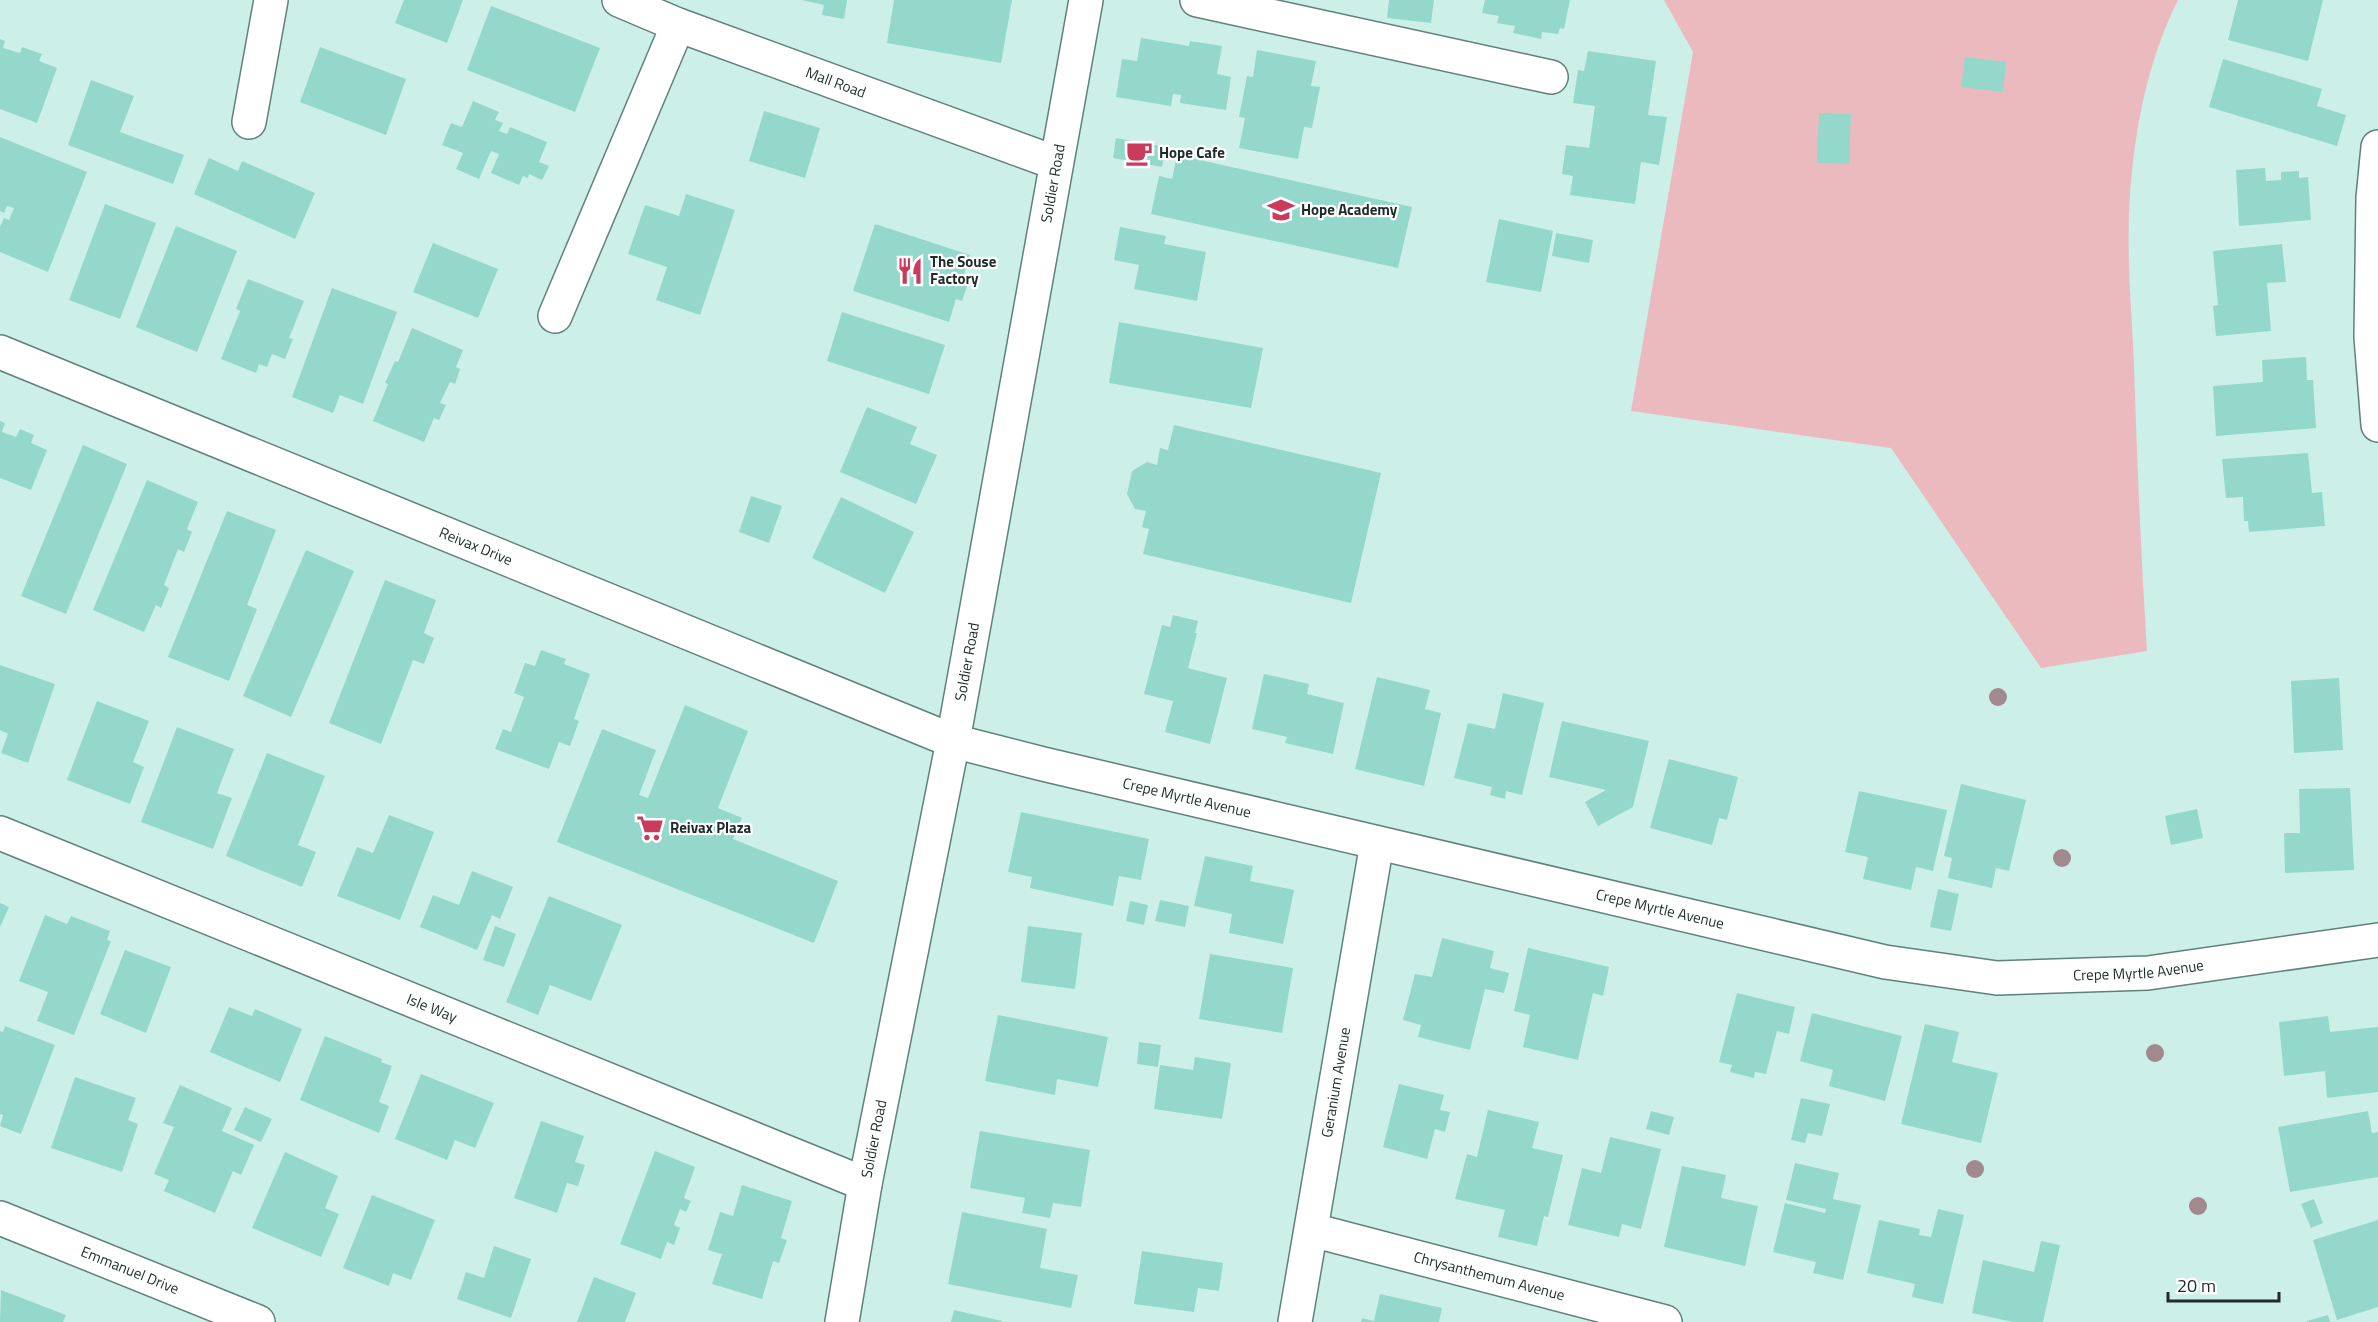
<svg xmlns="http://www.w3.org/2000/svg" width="2378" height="1322" font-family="'Titillium Web',sans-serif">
<rect width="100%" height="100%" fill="#ccf0e8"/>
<path fill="#eababf" d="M1664 0H2178C2145 66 2132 142 2129 215 2127 265 2132 316 2134 365 2137 461 2141 556 2147 651L2041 668 1891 448 1631 411 1693 52Z"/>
<path fill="#94d8cb" d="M404 0H463L447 43 395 23Z
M802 0H847L844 19 822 15 824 5Z
M894 0H1012L1001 63 887 43Z
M1389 0H1434L1431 23 1387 18Z
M1485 0H1570L1564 29 1560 28 1558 34 1542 32 1541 39 1513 33 1515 26 1497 23 1499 16 1482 13Z
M2238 0H2323L2308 61 2228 40Z
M491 6 600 48 575 112 467 70Z
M1141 38 1189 46 1190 41 1222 46 1217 74 1231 77 1226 110 1180 103 1181 95 1173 94 1171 106 1116 97 1122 59 1137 61Z
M0 39 5 41 3 48 20 53 22 47 42 54 39 61 57 68 37 123 0 109Z
M320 47 406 79 386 135 300 102Z
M1257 50 1316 61 1311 86 1320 87 1312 128 1304 127 1298 159 1239 148 1245 118 1239 117 1247 76 1253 77Z
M1588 51 1656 61 1648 115 1667 117 1659 165 1641 162 1635 204 1570 195 1573 176 1562 174 1566 145 1589 148 1595 106 1573 103 1578 70 1584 71Z
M1965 57 2006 62 2003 92 1961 87Z
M2223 59 2322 89 2317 106 2346 115 2337 146 2209 107Z
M91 80 134 96 120 132 184 155 173 184 68 145Z
M473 101 499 112 495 120 503 123 499 131 507 134 510 127 547 142 539 162 549 166 542 180 529 174 528 178 523 176 519 185 491 173 499 154 491 151 479 179 456 169 463 153 442 145 451 123 462 127Z
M764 111 820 128 805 178 749 161Z
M1819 113 1851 114 1849 164 1817 163Z
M0 137 87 172 48 272 0 252V227L4 218 9 220 14 208 7 206 4 213 0 211Z
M1116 138 1166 147 1162 167 1113 158Z
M1177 155 1412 207 1398 268 1151 214 1159 176 1172 179Z
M209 158 238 171 242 161 315 193 295 239 194 194Z
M2265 168 2266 181 2281 180V172L2299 171V178L2308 177 2311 220 2239 226 2236 170Z
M686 194 735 210 700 315 656 300 667 267 628 254 645 205 679 216Z
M105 204 156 223 120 319 69 300Z
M1499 219 1553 231 1541 292 1486 282Z
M875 224 970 255 964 275 970 278 962 301 956 299 949 322 853 291Z
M176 226 237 251 197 352 136 327Z
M1120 227 1166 236 1164 244 1206 252 1197 301 1134 289 1139 265 1114 260Z
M1556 233 1593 240 1589 263 1552 256Z
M433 243 498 269 478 318 413 292Z
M2282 244 2286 282 2267 283 2271 331 2216 336 2213 306 2218 305 2213 251Z
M248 279 304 301 289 338 293 339 285 359 272 354 267 367 259 364 256 373 221 359 240 311 236 309Z
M332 288 397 312 363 404 340 395 333 413 292 397Z
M842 312 945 345 929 394 827 361Z
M1119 322 1263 348 1251 408 1109 383Z
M412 328 463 350 456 367 460 369 455 384 450 382 440 403 446 405 439 420 434 418 424 442 373 421 388 384 385 383 395 361 398 362Z
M2306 357 2307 380H2313L2316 428 2216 436 2213 386 2263 382 2262 360Z
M867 407 917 427 910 444 937 455 916 504 840 472Z
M0 421 5 423 2 432 16 437 20 429 34 435 31 443 47 450 31 490 0 478Z
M1174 425 1381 473 1351 603 1143 554 1149 529 1142 527 1146 511 1135 509 1127 494 1132 471 1147 462 1157 465 1160 448 1168 450Z
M83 445 127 464 66 614 21 596Z
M2308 453 2312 493 2322 492 2325 526 2249 532 2248 521H2244L2243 497 2226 498 2222 459Z
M147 480 198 502 187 529 192 532 184 552 178 549 164 585 169 588 161 608 156 605 144 632 93 610Z
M751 496 782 506 769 543 739 532Z
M841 497 914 532 885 593 812 558Z
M227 511 276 530 247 605 257 609 229 681 168 657Z
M306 550 354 571 291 717 243 696Z
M385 580 436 600 424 633 434 638 424 664 413 660 381 744 329 723Z
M1173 615 1198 621 1195 633H1197L1188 668 1227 678 1210 744 1165 732 1173 701 1144 694 1162 625 1170 627Z
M541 650 566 659 564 664 590 674 574 719 579 721 570 746 559 742 549 769 495 749 503 729 511 732 524 697 514 693 525 663 535 666Z
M0 665 55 684 28 763 1 753 8 734 0 730Z
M1264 674 1309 684 1307 694 1344 703 1333 754 1285 743 1287 737 1252 729Z
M1377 677 1430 690 1425 709 1441 713 1424 786 1355 769Z
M2339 678 2343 750 2294 753 2291 681Z
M1503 693 1544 703 1522 795 1506 791 1505 799 1490 795 1492 787 1454 778 1468 723 1495 729Z
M97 701 149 721 133 762 144 767 130 804 67 780Z
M685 705 748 731 718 808 742 818 733 839 838 881 814 943 557 842 602 729 656 750 639 795 648 798Z
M1562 721 1649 741 1633 807 1598 826 1585 802 1606 790 1549 777Z
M177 727 234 749 217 793 232 798 213 849 141 822Z
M267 753 325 776 298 845 316 852 302 887 226 856Z
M1669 759 1738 777 1727 820 1719 818 1712 845 1650 828Z
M1961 784 2026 800 2009 871 1996 868 1992 888 1948 878 1952 858 1944 856Z
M2350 788 2354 870 2285 873 2284 833H2300L2299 789Z
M1859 791 1947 810 1933 871 1916 867 1911 890 1863 879 1868 857 1845 852Z
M2197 809 2203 838 2171 845 2165 816Z
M1021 812 1149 839 1141 880 1119 876 1113 906 1030 888 1032 877 1008 872Z
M389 815 434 832 400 920 337 896 357 847 373 853Z
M1205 856 1253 866 1250 881 1294 890 1283 944 1229 933 1232 914 1194 906Z
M472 871 513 887 500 919 492 915 477 950 420 927 433 895 459 905Z
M1938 889 1959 894 1951 931 1930 927Z
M549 896 622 925 591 1001 550 985 538 1015 506 1002Z
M1160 900 1189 906 1185 927 1155 921Z
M1130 901 1148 905 1144 925 1126 921Z
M0 903 9 907 0 927Z
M45 915 67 924 71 916 110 931 107 940 111 941 74 1035 37 1021 48 992 19 981Z
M495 926 516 934 504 967 483 960Z
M1028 926 1082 933 1075 989 1021 982Z
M1442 938 1494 951 1490 968 1509 973 1504 993 1485 989 1470 1050 1418 1037 1421 1025 1403 1020 1415 974 1432 977Z
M1528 948 1609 967 1603 996 1593 993 1578 1060 1523 1047 1530 1015 1514 1011Z
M125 950 171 967 146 1033 100 1014Z
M1210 954 1293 968 1282 1033 1199 1019Z
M1737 993 1795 1007 1789 1034 1777 1031 1766 1074 1755 1072 1754 1078 1730 1072 1732 1065 1719 1062Z
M229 1007 252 1016 255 1009 302 1029 280 1082 210 1052Z
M1812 1013 1902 1036 1885 1101 1829 1086 1833 1070 1800 1061Z
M998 1015 1108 1037 1098 1087 1057 1079 1055 1095 985 1081Z
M2328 1016 2330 1032 2378 1027V1092L2327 1098 2325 1071 2284 1076 2279 1022Z
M1925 1024 1959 1032 1952 1062 1998 1073 1981 1143 1901 1124Z
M5 1026 55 1045 21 1134 0 1126 3 1115 0 1114V1031L3 1032Z
M325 1036 382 1059 381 1062 392 1066 379 1102 389 1106 379 1133 300 1100Z
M1139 1042 1161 1045 1158 1067 1137 1064Z
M1195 1057 1231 1063 1222 1119 1154 1109 1160 1065 1193 1070Z
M421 1074 494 1103 475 1148 455 1140 447 1160 395 1139Z
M75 1077 136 1098 128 1120 138 1124 122 1172 51 1148Z
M1399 1084 1444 1095 1440 1110 1450 1112 1445 1132 1435 1129 1427 1159 1383 1147Z
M180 1085 232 1108 222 1131 254 1145 241 1175 233 1171 215 1213 164 1191 169 1180 154 1174 174 1127 163 1123Z
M1801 1098 1830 1104 1822 1136 1808 1133 1805 1143 1791 1140Z
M245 1107 272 1119 261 1142 234 1130Z
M1488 1110 1539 1122 1532 1148 1563 1155 1548 1217 1544 1216 1537 1246 1498 1237 1505 1210 1455 1199 1467 1154 1477 1157Z
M1651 1111 1674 1117 1669 1135 1646 1129Z
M2368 1111 2372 1133 2378 1132V1177L2290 1192 2278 1127Z
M541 1121 584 1136 575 1162 585 1165 578 1186 567 1183 557 1213 514 1198Z
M980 1131 1090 1150 1081 1207 1053 1203 1050 1218 1022 1213 1025 1198 970 1188Z
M1610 1137 1661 1149 1641 1229 1622 1224 1619 1237 1568 1225 1582 1168 1601 1173Z
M655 1151 695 1167 684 1198 691 1201 686 1212 680 1209 674 1225 680 1228 674 1245 667 1242 661 1259 620 1244Z
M285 1152 338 1176 325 1208 339 1214 321 1257 252 1228Z
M1795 1163 1839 1173 1833 1199 1861 1205 1843 1280 1813 1273 1816 1262 1773 1252 1785 1203 1825 1213 1826 1209 1786 1200Z
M1682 1166 1726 1175 1721 1198 1758 1206 1745 1266 1664 1247Z
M742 1185 792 1201 781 1238 787 1240 779 1263 773 1261 762 1299 712 1284 722 1254 708 1250 720 1212 733 1216Z
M372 1195 435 1220 411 1280 393 1273 389 1286 343 1268Z
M2314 1199 2323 1223 2311 1228 2301 1204Z
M1938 1209 1964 1215 1943 1304 1912 1297 1915 1284 1867 1273 1879 1220 1920 1229 1919 1235 1931 1237Z
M962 1212 1047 1229 1040 1268 1078 1275 1071 1308 948 1284Z
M2378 1220V1307L2337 1320 2313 1240Z
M2041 1241 2060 1245 2043 1322H2013L1972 1313 1983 1260 2034 1272Z
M494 1246 531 1259 511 1318 457 1299 466 1272 484 1278Z
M1142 1251 1223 1263 1219 1291 1198 1288 1194 1312 1134 1304Z
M594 1277 636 1293 625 1322H577Z
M1 1290 66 1315 63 1322H0Z
M1380 1294 1442 1308 1439 1322H1361L1362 1318 1374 1321Z
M954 1310 1002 1321V1322H951Z
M2328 1315 2330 1322H2307V1321Z"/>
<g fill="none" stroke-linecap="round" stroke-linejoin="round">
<defs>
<g id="minor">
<path id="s1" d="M619 0 678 25 1056 163"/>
<path d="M1197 0 1551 77"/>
<path d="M249 122 271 0"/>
<path d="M2378 147 2373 198 2371 337 2378 425"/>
<path d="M555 316 678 25"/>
<path id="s2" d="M0 352 953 741 1043 764 1885 962 1997 978 2148 973 2378 940"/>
<path id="s3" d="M0 833 865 1184"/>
<path id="s4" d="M0 1218 258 1322"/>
<path id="s5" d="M1312 1230 1665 1322"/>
<path id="s6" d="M1295 1322 1377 843"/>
</g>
<g id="major">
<path id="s7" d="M842 1322 865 1184 953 741 1086 0"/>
</g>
</defs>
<use href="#minor" stroke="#60817b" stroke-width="36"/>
<use href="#major" stroke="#60817b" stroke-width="36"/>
<use href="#minor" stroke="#fff" stroke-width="33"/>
<use href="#major" stroke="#fff" stroke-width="33"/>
</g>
<g fill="#a1898d">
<circle cx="1998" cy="697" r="9"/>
<circle cx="2062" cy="858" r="9"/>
<circle cx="2155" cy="1053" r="9"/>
<circle cx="1975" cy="1169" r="9"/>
<circle cx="2198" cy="1206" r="9"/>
</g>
<defs>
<symbol id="cafe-bare" viewBox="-9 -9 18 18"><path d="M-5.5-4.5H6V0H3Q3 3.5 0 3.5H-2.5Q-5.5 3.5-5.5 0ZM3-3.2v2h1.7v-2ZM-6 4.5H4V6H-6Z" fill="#ca3b5d" stroke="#fff" stroke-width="2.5" paint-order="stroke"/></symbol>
<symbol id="school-bare" viewBox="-9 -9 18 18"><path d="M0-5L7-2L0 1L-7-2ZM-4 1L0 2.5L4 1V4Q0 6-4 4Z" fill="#ca3b5d" stroke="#fff" stroke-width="2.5" paint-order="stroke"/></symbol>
<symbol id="restaurant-bare" viewBox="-9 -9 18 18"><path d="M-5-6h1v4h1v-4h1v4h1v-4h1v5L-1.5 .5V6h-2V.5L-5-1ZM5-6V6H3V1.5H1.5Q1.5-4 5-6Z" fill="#ca3b5d" stroke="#fff" stroke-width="2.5" paint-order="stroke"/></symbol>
<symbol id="supermarket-bare" viewBox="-9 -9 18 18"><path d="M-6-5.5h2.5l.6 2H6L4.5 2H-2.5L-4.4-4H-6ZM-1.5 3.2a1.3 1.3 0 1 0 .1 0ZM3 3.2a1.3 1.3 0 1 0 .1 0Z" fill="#ca3b5d" stroke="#fff" stroke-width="2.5" paint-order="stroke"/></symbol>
</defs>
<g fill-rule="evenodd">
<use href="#cafe-bare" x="1120" y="134" width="38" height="38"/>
<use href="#school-bare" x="1262" y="191" width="38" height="38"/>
<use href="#restaurant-bare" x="891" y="252" width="38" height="38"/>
<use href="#supermarket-bare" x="631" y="809" width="38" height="38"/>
</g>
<g text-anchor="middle" stroke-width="4.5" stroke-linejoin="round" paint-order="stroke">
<g font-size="15" fill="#1e2c29" stroke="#fff">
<text dy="5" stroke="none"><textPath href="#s1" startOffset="232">Mall Road</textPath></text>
<text dy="5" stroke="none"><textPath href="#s7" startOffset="1158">Soldier Road</textPath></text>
<text dy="5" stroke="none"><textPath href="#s2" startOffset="514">Reivax Drive</textPath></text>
<text dy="5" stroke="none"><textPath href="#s7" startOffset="672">Soldier Road</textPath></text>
<text dy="5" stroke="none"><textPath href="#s2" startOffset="1270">Crepe Myrtle Avenue</textPath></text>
<text dy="5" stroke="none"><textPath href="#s2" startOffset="1756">Crepe Myrtle Avenue</textPath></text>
<text dy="5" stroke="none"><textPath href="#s2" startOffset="2242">Crepe Myrtle Avenue</textPath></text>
<text dy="5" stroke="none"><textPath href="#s3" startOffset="466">Isle Way</textPath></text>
<text dy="5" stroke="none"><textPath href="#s6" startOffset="243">Geranium Avenue</textPath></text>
<text dy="5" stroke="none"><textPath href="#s7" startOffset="186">Soldier Road</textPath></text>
<text dy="5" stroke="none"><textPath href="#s4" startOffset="140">Emmanuel Drive</textPath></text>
<text dy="5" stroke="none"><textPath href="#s5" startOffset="183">Chrysanthemum Avenue</textPath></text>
</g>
<g font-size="15" font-weight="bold" fill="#1e2c29" stroke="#fff" text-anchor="start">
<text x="1159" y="158">Hope Cafe</text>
<text x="1301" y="215">Hope Academy</text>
<text x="930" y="267">The Souse<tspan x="930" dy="17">Factory</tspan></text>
<text x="670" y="833">Reivax Plaza</text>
</g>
</g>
<path d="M2168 1292v9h111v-9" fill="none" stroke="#1e2c29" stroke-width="3"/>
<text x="2177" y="1292" font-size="18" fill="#1e2c29" stroke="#ffffff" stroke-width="4.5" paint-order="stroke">20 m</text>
</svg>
